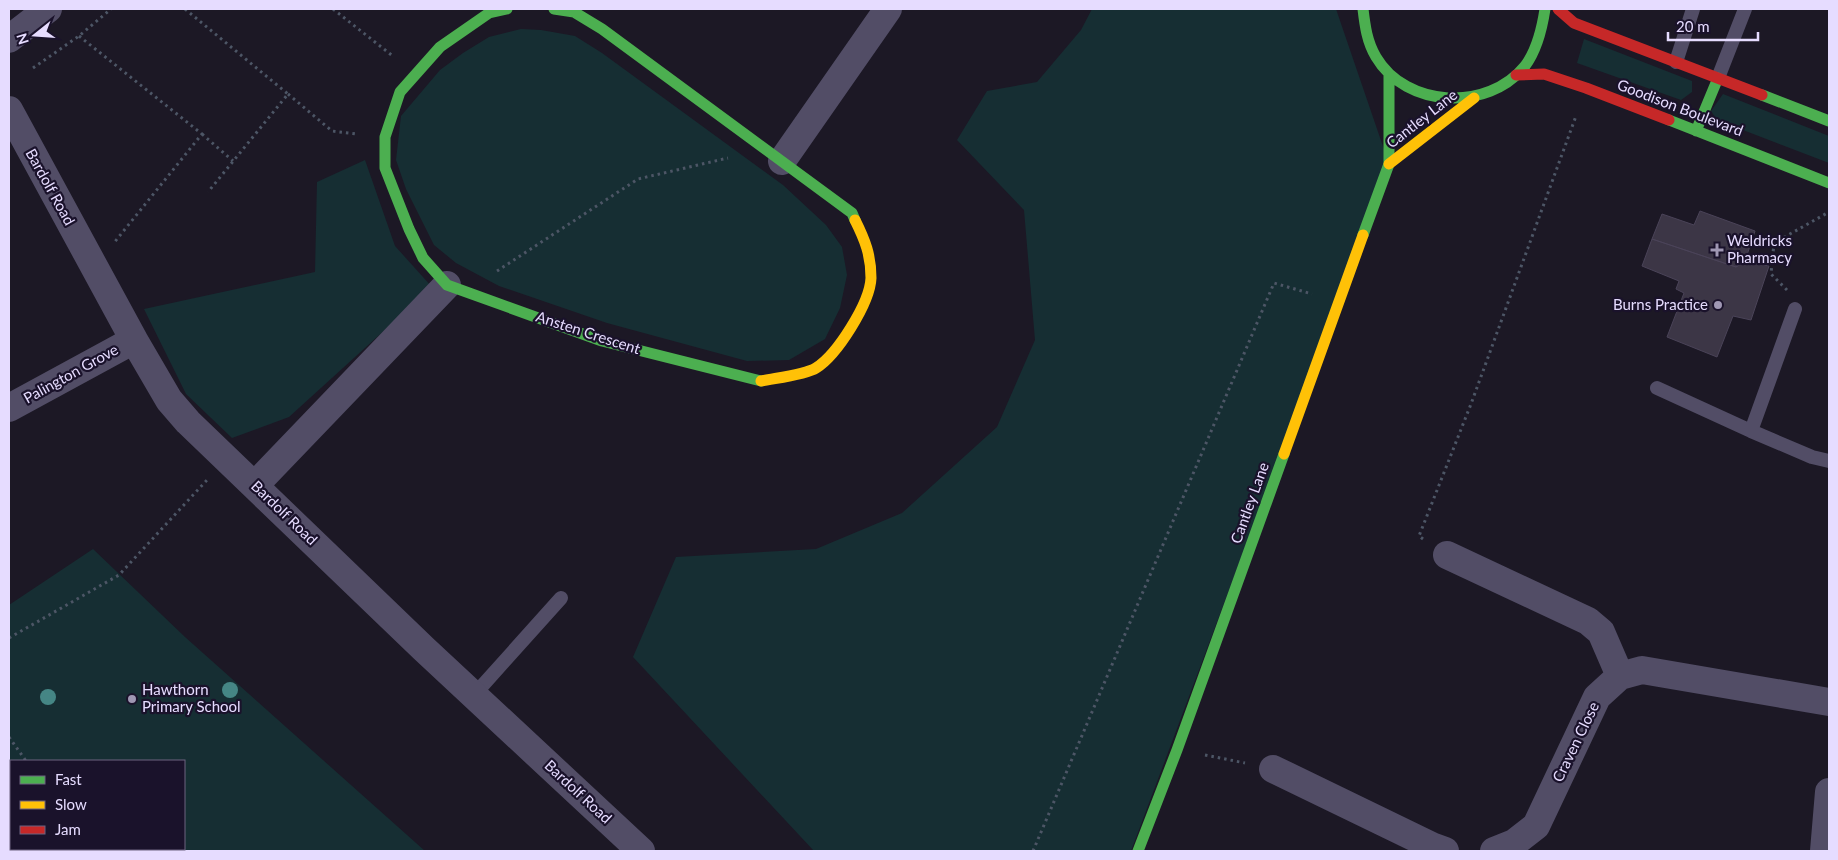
<svg xmlns="http://www.w3.org/2000/svg" width="1838" height="860" font-family="Lato,sans-serif">
<rect width="100%" height="100%" fill="#1c1825"/>
<path fill="#162e33" d="M1092 9H1336L1389 164 1131 851H814L633 657 676 557 816 549 902 513 997 427 1035 340 1024 210 957 140 987 91 1037 82 1081 30Z
M521 29 541 30 575 36 602 53 783 185 826 225 842 247 847 275 840 308 825 339 789 360 747 361 607 323 499 286 456 263 434 245 406 189 396 160 401 116 440 70 463 53 489 37Z
M1584 39 1692 81V92L1681 100 1577 63Z
M1723 94 1829 136V163L1717 120 1711 111Z
M365 160 395 246 432 287 289 417 232 438 186 394 144 309 315 272 317 182Z
M93 549 185 637 425 851H64L63 849H184V761H11V771L9 767V605Z"/>
<path fill="#3c3646" stroke="#4a4358" d="M1700 211 1755 231 1745 261 1736 267 1652 239 1662 214 1694 225Z
M1652 239 1736 267 1745 261 1769 266 1751 320 1733 316 1717 357 1667 337 1684 293 1676 289 1679 281 1642 266Z
M9 767 11 771V849H18L19 851H9Z"/>
<g fill="none" stroke-linecap="round" stroke-linejoin="round">
<path stroke="#4d5666" stroke-width="3" stroke-dasharray="2.5 4" stroke-linecap="butt" d="M185 9 288 94 208 192
M333 9 394 57
M79 36 202 134 113 244
M33 68 79 36 111 9
M288 94 332 131 356 134
M202 134 233 161
M497 271 638 179 728 158
M1787 290 1771 274 1774 243 1829 212
M1423 539 1419 536 1471 404 1576 116
M9 638 119 575 207 480
M9 737 26 761
M1205 755 1245 763
M69 849 70 851
M1033 851 1274 283 1312 294"/>
<path stroke="#524d66" stroke-width="14" d="M1676 62 1693 9
M1718 78 1745 9
M1795 309 1751 431 1812 457 1829 461
M1657 388 1751 431
M474 695 561 598"/>
<path stroke="#524d66" stroke-width="28" d="M9 39 48 9
M9 110 134 340 169 400 188 422 424 649 641 851
M782 161 888 9
M9 408 134 340
M255 485 447 285
M1447 555 1588 621 1601 632 1620 676
M1273 769 1434 847 1445 851
M1494 851 1514 843 1536 826 1597 697 1620 676 1642 670 1829 702
M1824 851 1829 792"/>
<path stroke="#4caf50" stroke-width="11" d="M507 9 489 13 440 47 400 92 385 137V168L409 229 423 258 447 285 602 341 761 381
M554 9 574 12 602 29 852 213 855 220
M1363 9C1365 26 1367 42 1376 57 1406 108 1488 112 1525 66 1537 50 1542 29 1545 9
M1762 95 1829 121
M1669 120 1829 183
M1696 131 1718 78
M1363 235 1389 164V75
M1138 851 1177 750 1284 454"/>
<path stroke="#ffc107" stroke-width="11" d="M1389 164 1474 98
M761 381C775 378 805 375 816 368 837 355 870 303 871 278 871 255 865 240 855 220
M1284 454 1363 235"/>
<path stroke="#c62828" stroke-width="11" d="M1558 9 1574 23 1762 95
M1516 75 1544 74 1586 88 1669 120"/>
</g>
<g fill="#458685">
<circle cx="230" cy="690" r="8"/>
<circle cx="48" cy="697" r="8"/>
</g>
<g fill="#9f97b3" stroke="#1a122b" stroke-width="2">
<path d="M1714.5 242.5h5v5h5v5h-5v5h-5v-5h-5v-5h5z"/>
<circle cx="1718" cy="305" r="5"/>
<circle cx="132" cy="699" r="5"/>
</g>
<g text-anchor="middle" stroke-width="4.5" stroke-linejoin="round" paint-order="stroke">
<g font-size="15" fill="#e6dcff" stroke="#1a122b">
<text transform="translate(1680 108) rotate(21)" y="5">Goodison Boulevard</text>
<text transform="translate(1422 119) rotate(-38)" y="5">Cantley Lane</text>
<text transform="translate(50 187) rotate(61)" y="5">Bardolf Road</text>
<text transform="translate(588 333) rotate(18)" y="5">Ansten Crescent</text>
<text transform="translate(71 374) rotate(-29)" y="5">Palington Grove</text>
<text transform="translate(1250 503) rotate(-70)" y="5">Cantley Lane</text>
<text transform="translate(284 513) rotate(44)" y="5">Bardolf Road</text>
<text transform="translate(1576 742) rotate(-64)" y="5">Craven Close</text>
<text transform="translate(578 792) rotate(43)" y="5">Bardolf Road</text>
</g>
<g font-size="15" fill="#e6dcff" stroke="#1a122b" text-anchor="start">
<text x="1727" y="246">Weldricks<tspan x="1727" dy="17">Pharmacy</tspan></text>
<text x="1708" y="310" text-anchor="end">Burns Practice</text>
<text x="142" y="695">Hawthorn<tspan x="142" dy="17">Primary School</tspan></text>
</g>
</g>
<rect width="1838" height="860" fill="none" stroke="#e6dcff" stroke-width="20"/>
<rect x="10" y="760" width="175" height="90" fill="#1a122b" stroke="#6c6380"/>
<rect x="20" y="776" width="25" height="8" fill="#4caf50" stroke="#6c6380"/>
<text x="55" y="785" font-size="15" fill="#e6dcff">Fast</text>
<rect x="20" y="801" width="25" height="8" fill="#ffc107" stroke="#6c6380"/>
<text x="55" y="810" font-size="15" fill="#e6dcff">Slow</text>
<rect x="20" y="826" width="25" height="8" fill="#c62828" stroke="#6c6380"/>
<text x="55" y="835" font-size="15" fill="#e6dcff">Jam</text>
<g transform="translate(35 35) rotate(253)" stroke="#1a122b" stroke-width="4" paint-order="stroke">
<path d="M0-4L9 19L0 12L-9 19Z" fill="#e6dcff"/>
<text y="-8" font-size="14" font-weight="bold" text-anchor="middle" fill="#e6dcff">N</text>
</g>
<path d="M1668 32v8h90v-8" fill="none" stroke="#e6dcff" stroke-width="2.5"/>
<text x="1676" y="32" font-size="15" fill="#e6dcff" stroke="#1a122b" stroke-width="4" paint-order="stroke">20 m</text>
</svg>
